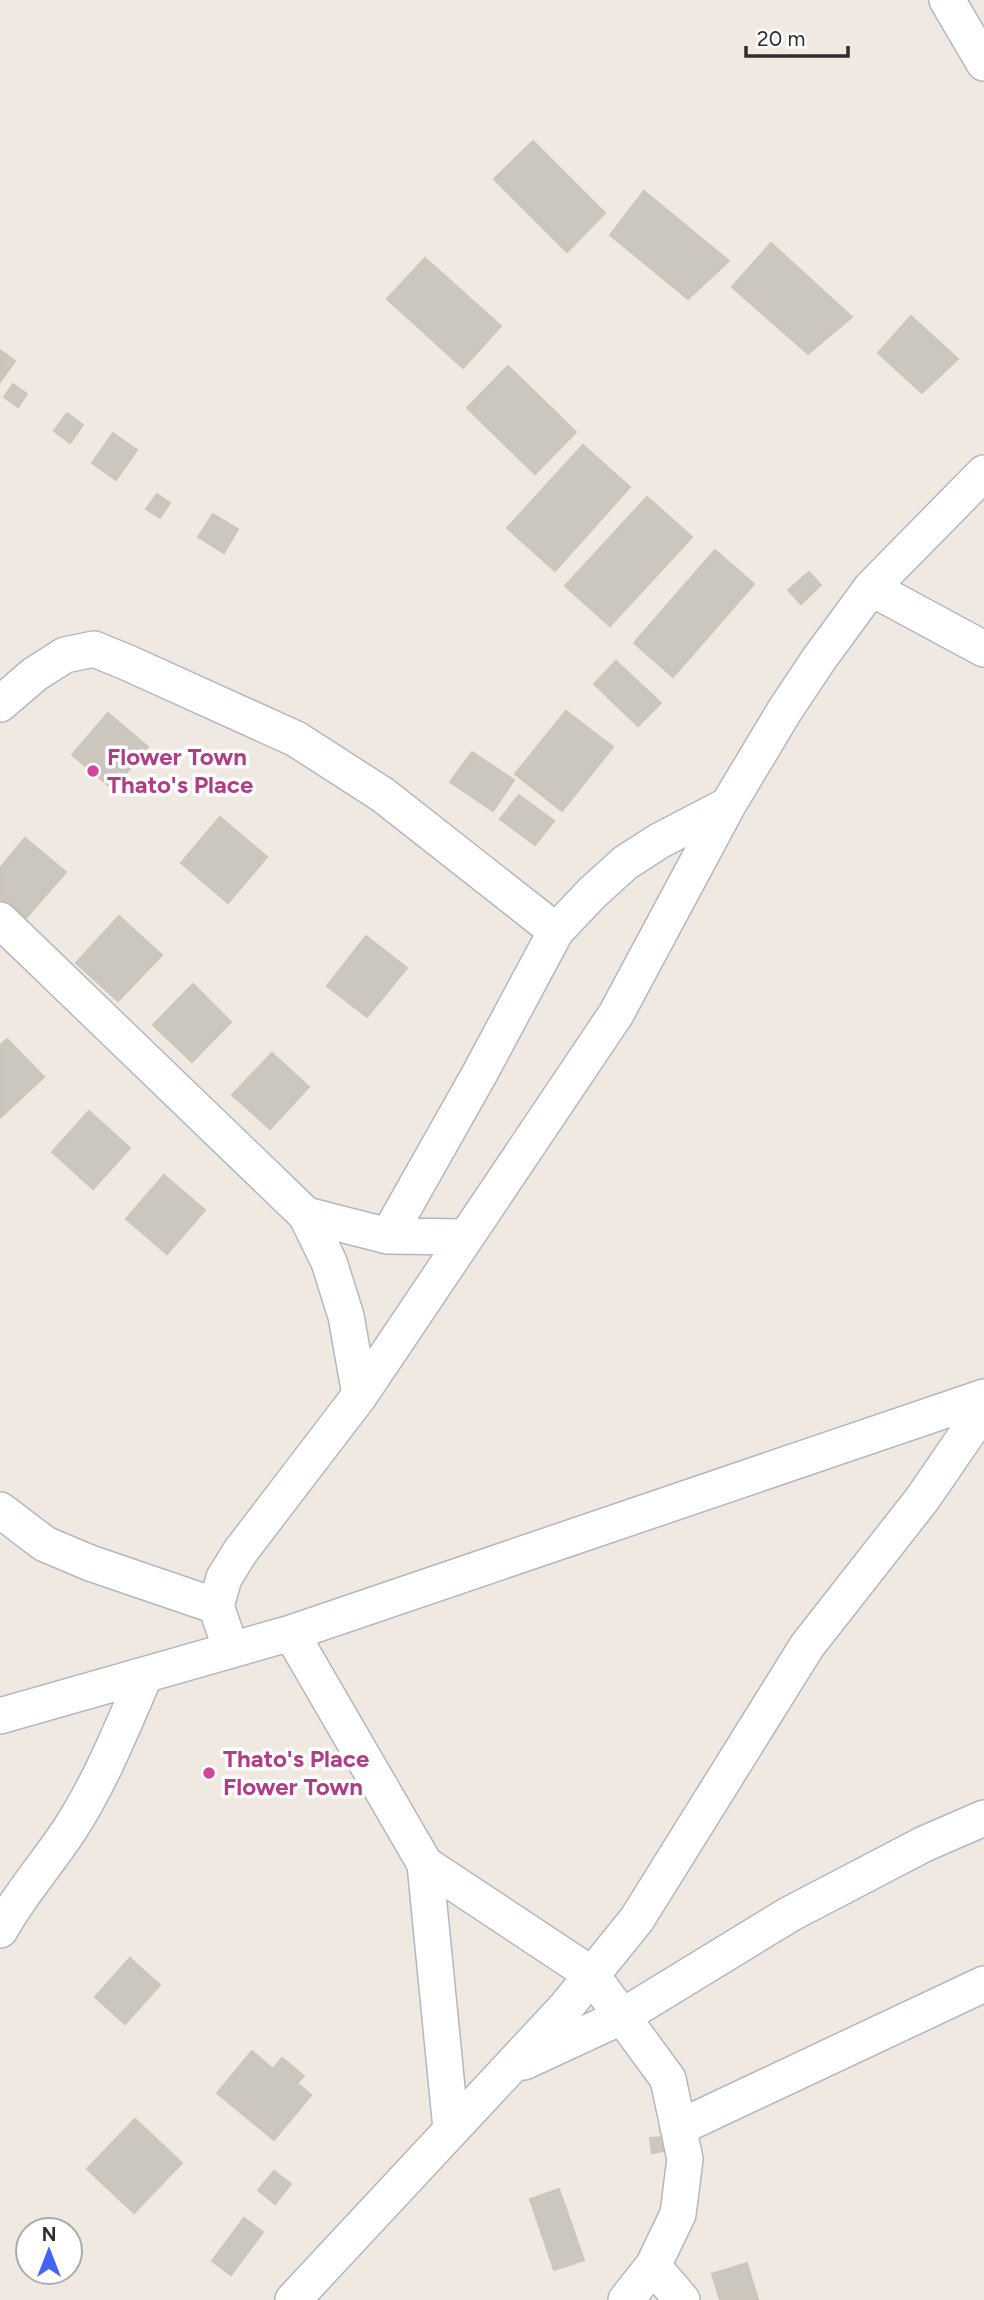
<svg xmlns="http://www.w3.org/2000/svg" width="984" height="2300" font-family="Figtree,sans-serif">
<rect width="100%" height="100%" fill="#efe9e1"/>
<path fill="#cbc7bf" stroke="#cbc5ba" stroke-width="2" d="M533 141 605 213 567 252 494 179Z
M644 191 729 261 688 299 610 235Z
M771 243 852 317 808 354 732 287Z
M425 258 501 326 463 368 387 299Z
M911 316 958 359 922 393 878 353Z
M0 350 15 361 0 382Z
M508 366 576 432 535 474 467 408Z
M13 384 27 394 18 407 4 397Z
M67 413 83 425 70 443 54 431Z
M113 433 137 450 116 480 92 463Z
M583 445 630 487 555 571 507 528Z
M157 494 170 503 160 518 146 509Z
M647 497 692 537 610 626 565 586Z
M213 514 238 529 224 553 198 537Z
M715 550 754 584 673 677 634 643Z
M809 572 821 585 801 604 788 590Z
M616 661 661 703 638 726 594 684Z
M566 711 613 747 562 811 515 774Z
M108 713 148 747 113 789 72 755Z
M472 752 514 780 493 811 450 782Z
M519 795 554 821 535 845 500 819Z
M220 817 267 857 228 903 181 863Z
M25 838 66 872 25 919 0 899V868Z
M119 916 162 955 118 1001 76 963Z
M366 936 407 968 367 1017 327 986Z
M193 984 231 1022 192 1062 153 1025Z
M7 1039 44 1077 1 1117 0 1045Z
M272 1053 309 1087 270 1129 232 1095Z
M89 1111 130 1148 93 1189 52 1152Z
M164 1175 205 1210 167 1254 126 1219Z
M130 1958 160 1985 125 2024 95 1997Z
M252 2051 273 2069 282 2058 304 2076 297 2083 311 2095 274 2140 217 2093Z
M135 2119 182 2163 134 2213 87 2169Z
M667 2137 669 2150 652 2153 650 2138Z
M274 2171 291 2184 275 2204 258 2190Z
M559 2189 584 2260 554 2270 530 2199Z
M244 2218 263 2232 231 2275 212 2261Z
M747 2263 758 2300H720L712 2274Z"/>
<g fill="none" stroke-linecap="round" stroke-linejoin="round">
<defs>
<path id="minor" d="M947 0 984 63
M871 588 984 649
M0 704 35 674 65 655 94 649 126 662 296 739 383 795 556 931
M0 920 306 1215 329 1262 346 1316 360 1395
M306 1215 388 1236 466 1237
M388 1236 480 1073 556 931 592 893 625 863 659 841 728 805
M0 1510 45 1544 90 1563 216 1606
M291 1633 425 1864 451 2129
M231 1649 216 1606 224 1578 240 1552 360 1395 616 1014 728 805 785 710 819 659 871 588 984 473
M0 1716 291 1633 984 1397
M425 1864 591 1974 668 2079 685 2159 678 2214 653 2266 626 2300
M0 1930C20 1894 47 1864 70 1829 101 1781 122 1728 145 1675
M524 2062 623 2016 790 1914 924 1844 984 1818
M678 2128 984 1984
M653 2266 682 2300
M293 2300 566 2007 637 1919 807 1646 923 1498 984 1409"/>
</defs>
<use href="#minor" stroke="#b4b7c1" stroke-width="38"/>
<use href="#minor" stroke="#fff" stroke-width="35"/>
</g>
<g fill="#d1479c" stroke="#fff" stroke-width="2.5">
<circle cx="93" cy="771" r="7"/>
<circle cx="209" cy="1773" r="7"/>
</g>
<g text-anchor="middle" stroke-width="7" stroke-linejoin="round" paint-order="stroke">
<g font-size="24" font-weight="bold" fill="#b23c85" stroke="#fff" text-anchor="start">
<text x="107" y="765">Flower Town<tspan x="107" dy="28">Thato's Place</tspan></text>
<text x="223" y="1767">Thato's Place<tspan x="223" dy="28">Flower Town</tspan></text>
</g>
</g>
<g transform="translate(49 2251)"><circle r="33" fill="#ffffff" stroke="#ababab" stroke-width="2"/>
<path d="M0-5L12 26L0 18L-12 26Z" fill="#4264fb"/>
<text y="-10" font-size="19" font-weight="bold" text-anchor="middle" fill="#2e2e2e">N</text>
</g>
<path d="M746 46v10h102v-10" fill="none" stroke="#2e2e2e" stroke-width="3.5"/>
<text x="757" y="46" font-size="21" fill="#2e2e2e" stroke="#ffffff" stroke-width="5" paint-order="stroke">20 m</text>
</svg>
